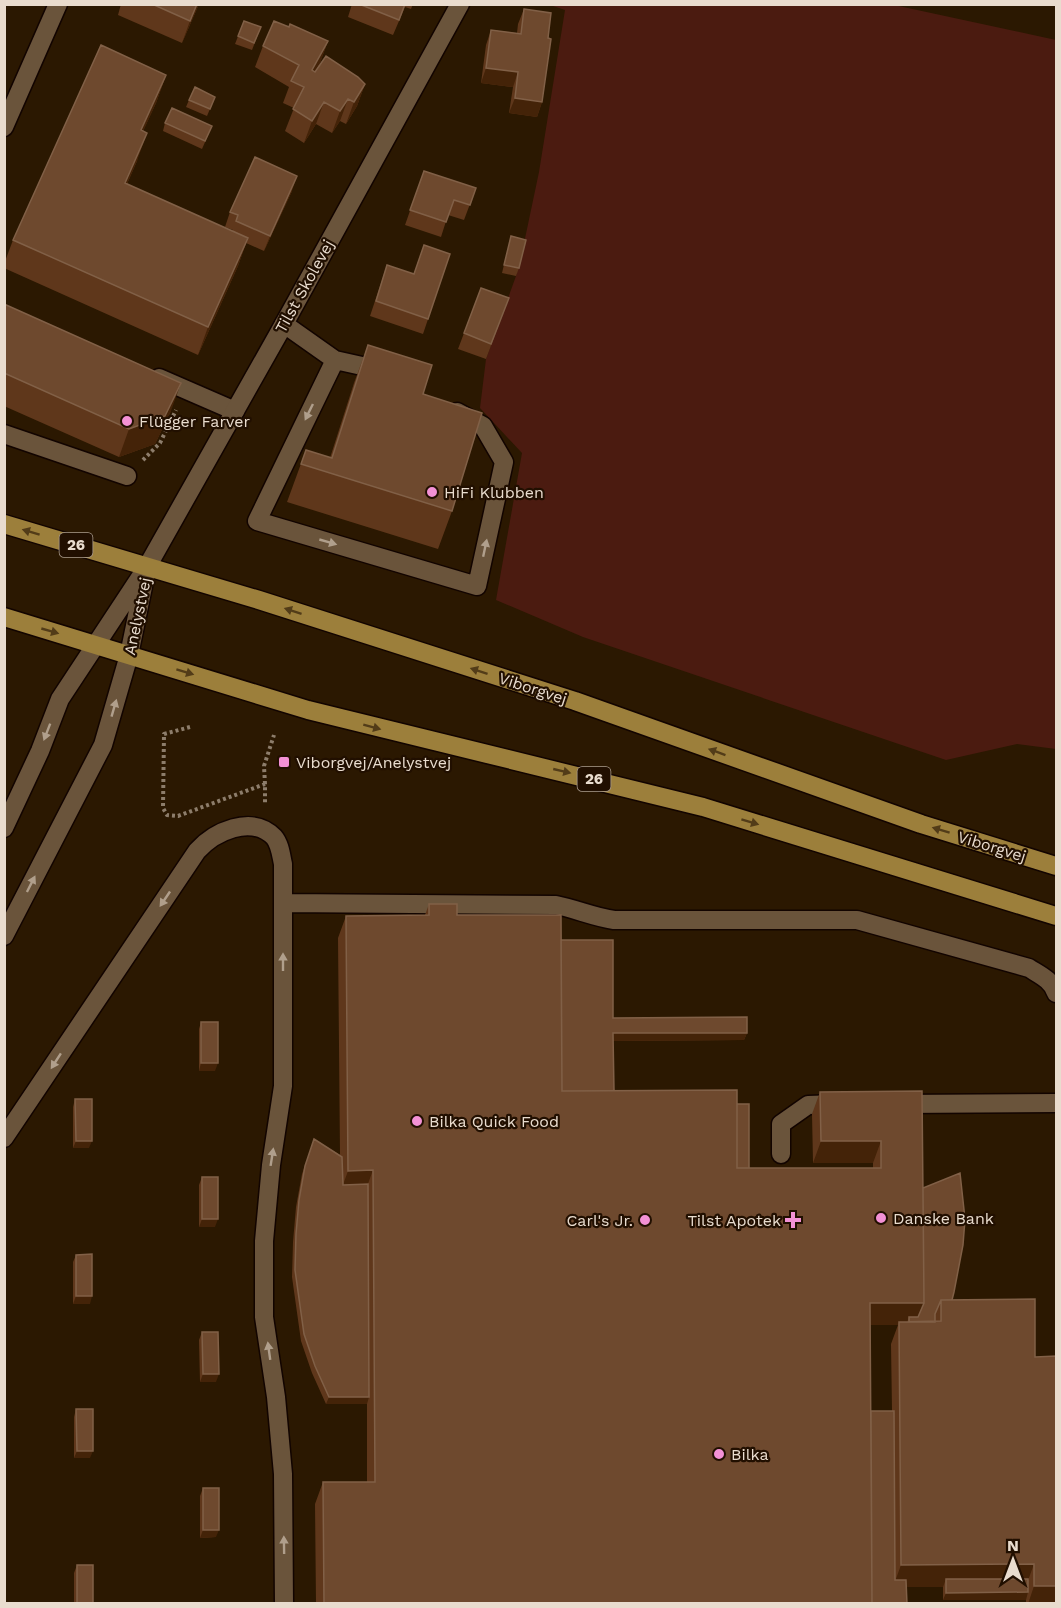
<svg xmlns="http://www.w3.org/2000/svg" width="1061" height="1608" font-family="'Work Sans',sans-serif">
<rect width="100%" height="100%" fill="#2b1801"/>
<path fill="#4b1b10" d="M550 5H894L1056 40V749L1017 744 946 760 583 637 496 600 522 453 480 408 486 359 516 276 523 248 539 172 565 10Z"/>
<g fill="none" stroke-linecap="round" stroke-linejoin="round">
<defs>
<path id="lane" d="M284 324 335 360 371 368 382 373
M335 360 257 521 477 586 504 462 483 426 457 412
M159 378 235 411
M4 434 127 476
M283 903 556 905C576 909 594 917 614 920H857L1029 968C1040 975 1052 980 1056 993
M900 1104 1056 1103
M4 1138 197 851C214 832 251 814 274 837 280 844 281 855 283 864V1086L271 1165 264 1241V1317L276 1397 283 1474 284 1604
M781 1154V1124L808 1105 839 1104"/>
<path id="street" d="M4 127 58 4"/>
<path id="secondary" d="M4 828 40 751 60 699 147 567 284 324 460 4
M4 936 103 745 129 655 145 577"/>
<path id="primary" d="M4 524 259 600 575 701 921 824 1056 866
M4 617 308 710 703 807 1056 916"/>
</defs>
<use href="#lane" stroke="#120400" stroke-width="21"/>
<use href="#street" stroke="#120400" stroke-width="21"/>
<use href="#secondary" stroke="#120400" stroke-width="21"/>
<use href="#primary" stroke="#120400" stroke-width="21"/>
<path stroke="#8d7d6b" stroke-width="4" stroke-dasharray="3 3" stroke-linecap="butt" d="M143 460 160 443 176 410
M190 727 164 734 163 808 167 815 178 816 265 784V805
M265 784 264 766 274 735"/>
<use href="#lane" stroke="#6a543b" stroke-width="18"/>
<use href="#street" stroke="#6a543b" stroke-width="18"/>
<use href="#secondary" stroke="#6a543b" stroke-width="18"/>
<use href="#primary" stroke="#9c7f3b" stroke-width="18"/>
</g>
<path fill="#5f371b" fill-rule="evenodd" d="M121 4H199L182 43 118 15Z
M352 4H413L411 9 405 7 393 35 348 17Z
M524 9 548 38 542 102 537 117 509 113 513 87 481 83 486 45 491 30 517 33 518 24Z
M244 21 261 27 252 50 235 44Z
M289 27 328 41 318 68 365 84 357 106 346 124 340 121 332 133 316 124 304 143 285 131 294 108 283 103 289 87 255 67 263 46Z
M166 75 156 103 143 131 137 161 127 184 232 231 233 230 225 227 230 212 292 191 264 251 246 243 238 266 198 355 4 268V264L13 240Z
M215 97 207 116 186 107 189 100Z
M165 123 209 133 202 149 163 131Z
M424 171 476 188 464 220 448 215 441 237 405 225Z
M511 236 519 268 516 276 502 273Z
M450 254 423 334 370 316 387 265 414 274Z
M481 288 509 298 486 359 458 349Z
M4 304 171 411 155 444 119 457 4 406Z
M368 345 423 394 452 511 438 549 287 502 306 450 330 458 354 383Z
M429 904 457 915 561 940 613 1018 747 1033 744 1040 613 1041 614 1091 737 1104 749 1168H873V1163H813L812 1114 820 1092 922 1091 923 1188 952 1300 1035 1357 1056 1604H1026V1599L943 1600V1587H906L907 1604H316L315 1504 323 1482H367V1404H326L312 1373 301 1341 292 1277 293 1242 296 1207 302 1174 314 1139 340 1155 338 938 346 916 425 915ZM870 1325H898L891 1344 892 1411H871Z
M201 1022 215 1071H199V1029Z
M75 1099 89 1148H73V1107Z
M202 1177 215 1227H199V1185Z
M76 1255 90 1304H73V1262Z
M202 1332 216 1382H200L199 1340Z
M76 1409 90 1458H74V1417Z
M203 1488 216 1537 200 1538V1496Z
M77 1565 93 1604H74V1573Z"/>
<path fill="#442308" d="M197 4H199L182 43 190 21Z
M328 41 320 63 305 91 312 70Z
M486 68 518 72 513 87 481 83Z
M166 75 156 103 131 158 141 130Z
M365 84 357 106 346 124 354 102Z
M515 98 542 102 537 117 509 113Z
M348 99 340 121 332 133 340 111Z
M324 102 316 124 304 143 312 121Z
M147 133 137 161 115 211 125 183Z
M297 176 292 191 264 251 270 236Z
M248 238 238 266 198 355 208 327Z
M181 383 171 411 155 444 119 457 129 429Z
M613 1033H747L744 1040 611 1041Z
M201 1063H218L215 1071H199Z
M76 1141H92L89 1148H73Z
M821 1141H881L873 1163H813Z
M373 1170 365 1192 340 1193 348 1171Z
M202 1219H218L215 1227H199Z
M76 1296H92L90 1304H73Z
M870 1303H924L916 1325 909 1317 906 1325 899 1322 898 1325H862Z
M203 1374H219L216 1382H200Z
M329 1397H369L367 1404H326Z
M77 1451H93L90 1458H74Z
M203 1530H219L216 1537 200 1538Z
M1034 1564 1026 1586 946 1579 943 1587H893L901 1565Z
M1034 1586H1056V1604H1028Z
M1028 1592 1026 1600H943L946 1593Z"/>
<path fill="#6e492e" stroke="#816047" stroke-width="1.5" d="M152 4H197L190 21Z
M359 4H405L399 20Z
M524 9 551 13 548 38 551 39 542 102 515 98 518 72 486 68 491 30 521 34Z
M244 21 261 27 254 43 238 36Z
M274 21 289 27 290 24 328 41 312 70 315 72 326 56 358 77 365 84 354 102 348 99 340 111 324 102 312 121 293 109 304 87 291 81 299 65 263 46Z
M101 45 166 75 141 130 147 133 125 183 248 238 208 327 13 240Z
M195 87 215 97 210 109 189 100Z
M172 108 212 126 205 141 165 123Z
M255 157 297 176 270 236 236 221 238 215 230 212Z
M424 171 476 188 470 205 454 200 446 222 410 210Z
M511 236 526 240 519 268 504 265Z
M424 245 450 254 428 319 376 301 387 265 414 274Z
M481 288 509 298 491 344 464 333Z
M4 304 181 383 165 416 129 429 4 373Z
M368 345 432 365 423 394 482 413 452 511 301 464 306 450 332 458Z
M429 904H457V915H561L562 1091 737 1090V1168H881V1141H821L820 1092 922 1091 924 1303H870L872 1604H324L323 1482H375L373 1170 348 1171 346 916 429 915Z
M561 940H613V1018L747 1017V1033H613L614 1091H562Z
M201 1022H218V1063H201Z
M75 1099H92V1141H76Z
M737 1104H749V1168H737Z
M314 1139 342 1157 343 1185 368 1184 369 1397H329L315 1366 304 1334 295 1270 296 1234 299 1200 305 1166Z
M960 1173 965 1219 963 1245 954 1292 952 1300H941L935 1314V1322H909V1317H918L924 1303 923 1188Z
M202 1177H218V1219H202Z
M92 1254V1296H76V1255Z
M1035 1299V1357L1056 1356V1586H1034V1564L901 1565 899 1322 941 1321V1300Z
M202 1332H218L219 1374H203Z
M76 1409H93V1451H77Z
M871 1411H894L895 1580H906L907 1604H872Z
M203 1488H219V1530H203Z
M77 1565H93V1604H77Z
M946 1579H1028V1592L946 1593Z"/>
<defs><path id="oneway-solid" d="M-6-.8H1V-3.2L6.5 0L1 3.2V.8H-6Z" transform="scale(1.5)"/></defs>
<g fill="#b09f8c">
<use href="#oneway-solid" transform="translate(309 412) rotate(116)"/>
<use href="#oneway-solid" transform="translate(328 542) rotate(16)"/>
<use href="#oneway-solid" transform="translate(485 548) rotate(-78)"/>
<use href="#oneway-solid" transform="translate(114 708) rotate(-74)"/>
<use href="#oneway-solid" transform="translate(47 732) rotate(111)"/>
<use href="#oneway-solid" transform="translate(31 884) rotate(-63)"/>
<use href="#oneway-solid" transform="translate(165 899) rotate(124)"/>
<use href="#oneway-solid" transform="translate(283 962) rotate(-90)"/>
<use href="#oneway-solid" transform="translate(56 1061) rotate(123)"/>
<use href="#oneway-solid" transform="translate(272 1157) rotate(-81)"/>
<use href="#oneway-solid" transform="translate(269 1351) rotate(-98)"/>
<use href="#oneway-solid" transform="translate(284 1545) rotate(-91)"/>
</g>
<g fill="#523c18">
<use href="#oneway-solid" transform="translate(31 532) rotate(-163)"/>
<use href="#oneway-solid" transform="translate(293 611) rotate(-162)"/>
<use href="#oneway-solid" transform="translate(50 631) rotate(16)"/>
<use href="#oneway-solid" transform="translate(479 671) rotate(-162)"/>
<use href="#oneway-solid" transform="translate(185 672) rotate(17)"/>
<use href="#oneway-solid" transform="translate(372 727) rotate(15)"/>
<use href="#oneway-solid" transform="translate(717 752) rotate(-160)"/>
<use href="#oneway-solid" transform="translate(562 771) rotate(13)"/>
<use href="#oneway-solid" transform="translate(750 822) rotate(17)"/>
<use href="#oneway-solid" transform="translate(941 830) rotate(-163)"/>
</g>
<g fill="#f391d5" stroke="#210f00" stroke-width="2">
<circle cx="127" cy="421" r="6"/>
<circle cx="432" cy="492" r="6"/>
<rect x="278" y="756" width="12" height="12" rx="3"/>
<circle cx="417" cy="1121" r="6"/>
<circle cx="881" cy="1218" r="6"/>
<circle cx="645" cy="1220" r="6"/>
<path d="M790 1211h6v6h6v6h-6v6h-6v-6h-6v-6h6z"/>
<circle cx="719" cy="1454" r="6"/>
</g>
<g text-anchor="middle" stroke-width="4.5" stroke-linejoin="round" paint-order="stroke">
<g fill="#210f00" stroke="#ad9e90" stroke-width="1.5">
<rect x="59.5" y="533" width="33" height="24" rx="4.5"/>
<rect x="577.5" y="767" width="33" height="24" rx="4.5"/>
</g>
<g font-size="15" font-weight="bold" fill="#e9dcce">
<text x="76" y="550">26</text>
<text x="594" y="784">26</text>
</g>
<g font-size="16" fill="#e9dcce" stroke="#210f00">
<text transform="translate(304 286) rotate(-61)" y="6">Tilst Skolevej</text>
<text transform="translate(137 616) rotate(-78)" y="6">Anelystvej</text>
<text transform="translate(533 688) rotate(18)" y="6">Viborgvej</text>
<text transform="translate(992 846) rotate(17)" y="6">Viborgvej</text>
</g>
<g font-size="16" fill="#e9dcce" stroke="#210f00" text-anchor="start">
<text x="139" y="427">Flügger Farver</text>
<text x="444" y="498">HiFi Klubben</text>
<text x="296" y="768">Viborgvej/Anelystvej</text>
<text x="429" y="1127">Bilka Quick Food</text>
<text x="893" y="1224">Danske Bank</text>
<text x="633" y="1226" text-anchor="end">Carl's Jr.</text>
<text x="781" y="1226" text-anchor="end">Tilst Apotek</text>
<text x="731" y="1460">Bilka</text>
</g>
</g>
<rect width="1061" height="1608" fill="none" stroke="#e9dcce" stroke-width="12"/>
<g transform="translate(1013 1560)" stroke="#210f00" stroke-width="4.5" paint-order="stroke">
<path d="M0-4.5L10 22L0 15L-10 22Z" fill="#e9dcce"/>
<text y="-9" font-size="16" font-weight="bold" text-anchor="middle" fill="#e9dcce">N</text>
</g>
</svg>
